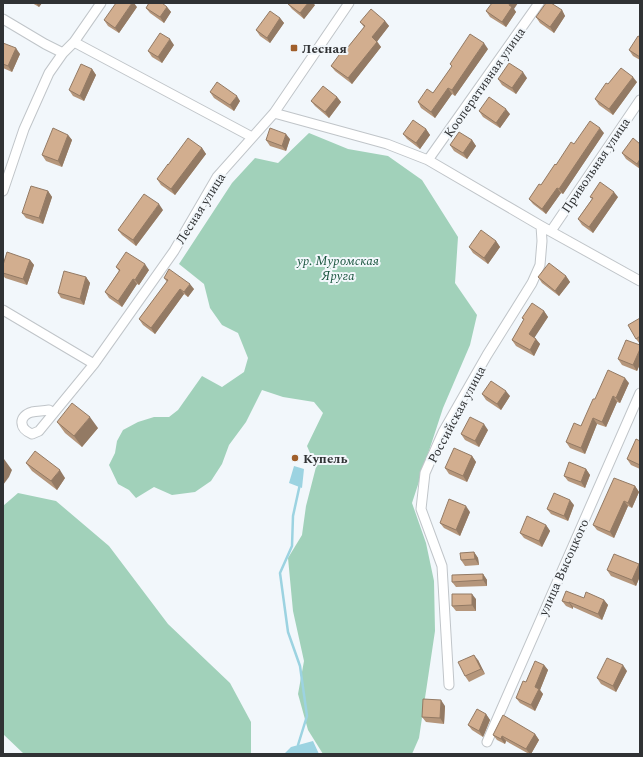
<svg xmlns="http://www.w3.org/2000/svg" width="643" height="757" font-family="Spectral,serif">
<rect width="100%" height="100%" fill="#f2f7fb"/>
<path fill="#a1d1ba" d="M309 133 348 149 388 156 422 180 458 237 455 283 477 315 470 345 443 408 412 503 426 543 434 581 435 631 419 738 412 754H359L358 753 356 754H323L308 730 298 694 304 661 293 611 288 558 302 535 306 506 316 467 307 446 323 413 314 402 283 397 262 390 246 422 229 445 222 464 211 481 195 492 172 495 154 487 136 498 129 490 118 484 109 465 115 453 117 441 123 430 138 422 154 417H169L178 410 202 376 222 387 244 372 248 358 238 333 222 325 210 308 204 284 179 264 232 183 255 158 278 163Z
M18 493 56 501 109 546 168 624 230 683 251 722V754H24L3 734V506Z"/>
<path fill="#9cd3e1" d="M294 466 304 469 302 488 289 483Z
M313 741 319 754H284L291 747Z"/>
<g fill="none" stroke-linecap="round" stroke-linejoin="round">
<path stroke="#9cd3e1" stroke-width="2.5" d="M298 745 307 716 300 666 288 632 280 573 292 546 293 516 300 484"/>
<defs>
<path id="street" d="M3 19 45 44 63 53
M74 42 252 137
M274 113 387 144 428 160 541 226 640 281
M428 160 539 3
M3 191 24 129 49 73 63 53 74 42 101 3
M551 231 640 100
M3 310 94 364
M53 414 49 410C43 411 37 411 32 412 18 416 19 429 32 434L39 431 94 364 174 251 217 177 274 113 349 3
M449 685 442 566 421 509 425 473 443 432 487 355 532 283 540 265 542 241 541 226
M487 742 640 393"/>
</defs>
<use href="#street" stroke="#c0c5c9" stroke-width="11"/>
<use href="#street" stroke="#fff" stroke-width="9"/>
</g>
<path fill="#b5967b" d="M32 3H42L39 7Z
M288 4 315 5 304 19 292 9Z
M137 7 119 33 108 26 104 20Z
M167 7 171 12 164 23 150 13 146 8Z
M514 9 516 12 506 27 490 17 486 11Z
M562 10 565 16 554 33 540 23 536 17Z
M280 18 284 23 270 43 260 36 256 30Z
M385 21 389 26 377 41 381 47 352 84 335 71 331 66 344 52 364 27 360 22Z
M640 37V60L633 56 629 50Z
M3 44 20 54 12 72 3 68Z
M174 45 162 63 152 57 148 51Z
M488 49 455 96 452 94 435 118 421 108 418 102 433 93 452 67 450 64Z
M92 69 96 75 84 101 73 96 69 90Z
M527 78 516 94 502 85 498 79Z
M637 82 613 115 599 105 595 99 608 84Z
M210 92 240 101 234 111 214 98Z
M337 97 341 102 329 118 315 106 311 101Z
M479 111 510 114 500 128 483 117Z
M426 129 430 135 420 149 407 139 403 134Z
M604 133 563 194 561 193 546 214 533 204 529 199 541 185 556 165 574 144Z
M68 135 72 140 62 167 46 161 42 155Z
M290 139 286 151 270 146 266 140Z
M472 140 476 146 467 159 454 151 450 145Z
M640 144V169L626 159 622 153Z
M202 148 206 154 175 195 161 185 157 179 168 165Z
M48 191 52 197 43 224 26 218 22 213Z
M590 197H618L593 233 582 225 578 219 592 199Z
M163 210 136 246 122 235 118 230Z
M496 241 500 247 488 264 473 253 469 247Z
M30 260 34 265 27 285 5 278 3 275V265Z
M116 267 149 270 139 285 137 284 122 307 109 298 105 292 119 271Z
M566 276 570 282 559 296 542 283 538 277Z
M86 277 90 283 84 305 61 298 58 293Z
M164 278 194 289 188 297 184 294 155 334 143 325 139 319 167 282Z
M544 311 548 317 534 337 540 344 534 356 516 346 512 340 524 320 522 318Z
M640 318V344L636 339Z
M640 345V364L637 371 622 365 618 359Z
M629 383 620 403 617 402 606 427 597 424 585 454 570 448 566 442 581 426 595 399Z
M482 394 510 396 501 410 486 400Z
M57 422 98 428 82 447 65 433Z
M488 430 479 447 465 440 461 434Z
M640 441V469L631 465 627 459Z
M472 456 476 462 467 482 449 474 445 468Z
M26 463 65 478 57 490 32 471Z
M586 469 590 475 585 488 568 481 564 476Z
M635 486 639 492 632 508 628 506 614 538 597 530 593 525Z
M574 505 568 521 551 514 547 509Z
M470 512 460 536 444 528 440 523Z
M546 525 550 531 542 547 524 538 520 533Z
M474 552 478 558 479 565 465 566 461 560Z
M639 564 640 566V576L636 586 611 576 607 570Z
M483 574 487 580V586L456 587 452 582Z
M584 598 604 600 608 605 602 620 573 607V609L566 606 562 601Z
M476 599V611H456L452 606Z
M478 660 485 674 469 682 465 676Z
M544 665 548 670 540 690 543 694 535 711 520 703 516 698 526 682Z
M627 671 616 692 601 684 597 678Z
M445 706 444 724 426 722 422 717Z
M486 714 490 720 483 737 472 730 468 725Z
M535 734 539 740 531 754H529L506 741 505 744 497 740 493 735Z"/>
<path fill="#937a64" d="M36 3H42L39 7Z
M132 3H134L137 7 119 33 115 28Z
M308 3H313L315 5 304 19 300 13Z
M510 3H518L514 9 516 12 506 27 502 22Z
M167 7 171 12 164 23 160 17Z
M562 10 565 16 554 33 550 27Z
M280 18 284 23 270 43 267 38Z
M385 21 389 26 376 43 372 37Z
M170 39 174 45 162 63 158 57Z
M377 42 381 47 352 84 348 78Z
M484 43 488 49 455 96 452 90Z
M16 48 20 54 12 72 8 66Z
M92 69 96 75 84 101 80 96Z
M523 72 527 78 516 94 512 88Z
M633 77 637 82 613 115 609 109Z
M448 88 452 94 435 118 431 112Z
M237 96 240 101 234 111 230 105Z
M337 97 341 102 329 118 325 112Z
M506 109 510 114 500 128 496 123Z
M600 128 604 133 563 194 559 189Z
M426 129 430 135 420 149 416 143Z
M286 134 290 139 286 151 282 146Z
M68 135 72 140 62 167 58 161Z
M472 140 476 146 467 159 463 153Z
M202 148 206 154 175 195 171 189Z
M640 159V169L637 164Z
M557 188 561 193 546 214 542 209Z
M48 191 52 197 43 224 39 218Z
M614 192 618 197 593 233 589 227Z
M159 204 163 210 136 246 133 240Z
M496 241 500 247 488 264 484 258Z
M30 260 34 265 27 285 23 279Z
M145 264 149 270 139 285 135 280Z
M566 276 570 282 559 296 555 291Z
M86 277 90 283 84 305 80 299Z
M133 279 137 284 122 307 118 301Z
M190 284 194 289 188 297 184 292Z
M180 289 184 294 155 334 151 328Z
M544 311 548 317 533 340 529 334Z
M536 339 540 344 534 356 530 350Z
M640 349V364L637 371 633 365Z
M625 378 629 383 620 403 616 398Z
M506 391 510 396 501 410 497 404Z
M613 396 617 402 606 427 602 422Z
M90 417 98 428 82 447 74 436Z
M593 418 597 424 585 454 581 448Z
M484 424 488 430 479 447 475 441Z
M472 456 476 462 467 482 463 476Z
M4 459 12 470 9 477 3 485V462Z
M586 469 590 475 585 488 581 482Z
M60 470 65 478 57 490 51 481Z
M635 486 639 492 632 508 628 503Z
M570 500 574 505 568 521 564 516Z
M624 501 628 506 614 538 610 532Z
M466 506 470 512 460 536 456 530Z
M546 525 550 531 542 547 539 541Z
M474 552 478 558 479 565 475 559Z
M639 564 640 566V576L636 586 632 580Z
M483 574 487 580V586L483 580Z
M472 594 476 599V611L472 605Z
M604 600 608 605 602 620 598 614Z
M569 602 573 607V609L569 603Z
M474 655 478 660 485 674 481 669Z
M544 665 548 670 540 690 543 694 535 711 531 705 535 687Z
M623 665 627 671 616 692 613 686Z
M441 700 445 706 444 724 440 718Z
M486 714 490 720 483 737 479 731Z
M535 734 539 740 531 754H530L526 749Z
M502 736 506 741 505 744 501 739Z"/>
<path fill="#d2ae8f" stroke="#937a64" d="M116 3H132L115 28 104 20Z
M149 3H162L167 7 160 17 146 8Z
M288 3H308L300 13 288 4Z
M492 3H510L509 5 512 7 502 22 486 11Z
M546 3H551L562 10 550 27 536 17Z
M371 9 385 21 372 37 377 42 348 78 331 66 342 51 344 52 365 26 360 22Z
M270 11 280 18 267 38 256 30Z
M160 33 170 39 158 57 148 51Z
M470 34 484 43 452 90 448 88 431 112 418 102 427 89 433 93 452 66 450 64Z
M638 36 640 37V57L629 50Z
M3 43 16 48 8 66 3 64Z
M509 63 523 72 512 88 498 79Z
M81 64 92 69 80 96 69 90Z
M621 68 633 77 609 109 595 99 606 83 608 84Z
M217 82 237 96 230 105 210 92Z
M323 86 337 97 325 112 311 101Z
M489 97 506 109 496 123 479 111Z
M413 120 426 129 416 143 403 134Z
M590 121 600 128 559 189 557 188 542 209 529 199 539 184 541 185 555 164 556 165 571 142 574 144Z
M53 128 68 135 58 161 42 155Z
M270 128 286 134 282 146 266 140Z
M459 132 472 140 463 153 450 145Z
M188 138 202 148 171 189 157 179 168 164V165Z
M633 138 640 144V159L637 164 622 153Z
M600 182 614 192 589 227 578 219 593 198 590 197Z
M31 186 48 191 39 218 22 213Z
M144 194 159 204 133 240 118 230Z
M481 230 496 241 484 258 469 247Z
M7 252 30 260 23 279 3 273V265Z
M126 252 145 264 135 280 133 279 118 301 105 292 120 270 116 267Z
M549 263 566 276 555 291 538 277Z
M169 269 190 284 184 292 180 289 151 328 139 319 168 280 164 278Z
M64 271 86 277 80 299 58 293Z
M532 303 544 311 529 334 536 339 530 350 512 340 524 319 522 318Z
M640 318V336L636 339 628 325Z
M626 340 640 345V349L633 365 618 359Z
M608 370 625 378 616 398 613 396 602 422 593 418 581 448 566 442 574 423 581 426 593 399H595Z
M491 381 506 391 497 404 482 394Z
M72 403 90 417 74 436 57 422Z
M470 417 484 424 475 441 461 434Z
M636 439 640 441V465L627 459Z
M454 448 472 456 463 476 445 468Z
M35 451 60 470 51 481 26 463Z
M569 462 586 469 581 482 564 476Z
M614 478 635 486 628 503 624 501 610 532 593 525Z
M554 493 570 500 564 516 547 509Z
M449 499 466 506 456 530 440 523Z
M527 516 546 525 539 541 520 533Z
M474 552 475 559 461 560 460 553Z
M614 554 639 564 632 580 607 570Z
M483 574V580L452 582V575Z
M566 591 584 598 586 592 604 600 598 614 569 602V603L562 601Z
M452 594H472V605L452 606Z
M474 655 481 669 465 676 458 662Z
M607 658 623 665 613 686 597 678Z
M535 661 544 665 535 687 539 689 531 705 516 698 523 681 526 682Z
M423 699 441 700 440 718 422 717Z
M477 709 486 714 479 731 468 725Z
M503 715 535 734 526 749 502 736 501 739 493 735Z"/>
<g fill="#a05f2b" stroke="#f2f7fb" stroke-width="1.5">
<rect x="290" y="44" width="8" height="8" rx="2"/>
<circle cx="295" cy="458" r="4"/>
</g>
<g text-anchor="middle" stroke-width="4" stroke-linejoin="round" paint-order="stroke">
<g font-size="13" font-weight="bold" fill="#303234" stroke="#f2f7fb" text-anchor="start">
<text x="302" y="53">Лесная</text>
<text x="303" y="463">Купель</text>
</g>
<g font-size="13" fill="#303234" stroke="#f2f7fb">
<text transform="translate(484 82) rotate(-55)" y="5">Кооперативная улица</text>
<text transform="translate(595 165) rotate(-56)" y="5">Привольная улица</text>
<text transform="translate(200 208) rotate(-58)" y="5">Лесная улица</text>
<text transform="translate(456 414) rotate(-62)" y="5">Российская улица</text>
<text transform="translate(563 567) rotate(-66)" y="5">улица Высоцкого</text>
</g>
<g font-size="13" font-style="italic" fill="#1d5741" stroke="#f2f7fb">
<text x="338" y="265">ур. Муромская<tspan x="338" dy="15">Яруга</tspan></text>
</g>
</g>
<rect width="643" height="757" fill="none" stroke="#303234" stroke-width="8"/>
</svg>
